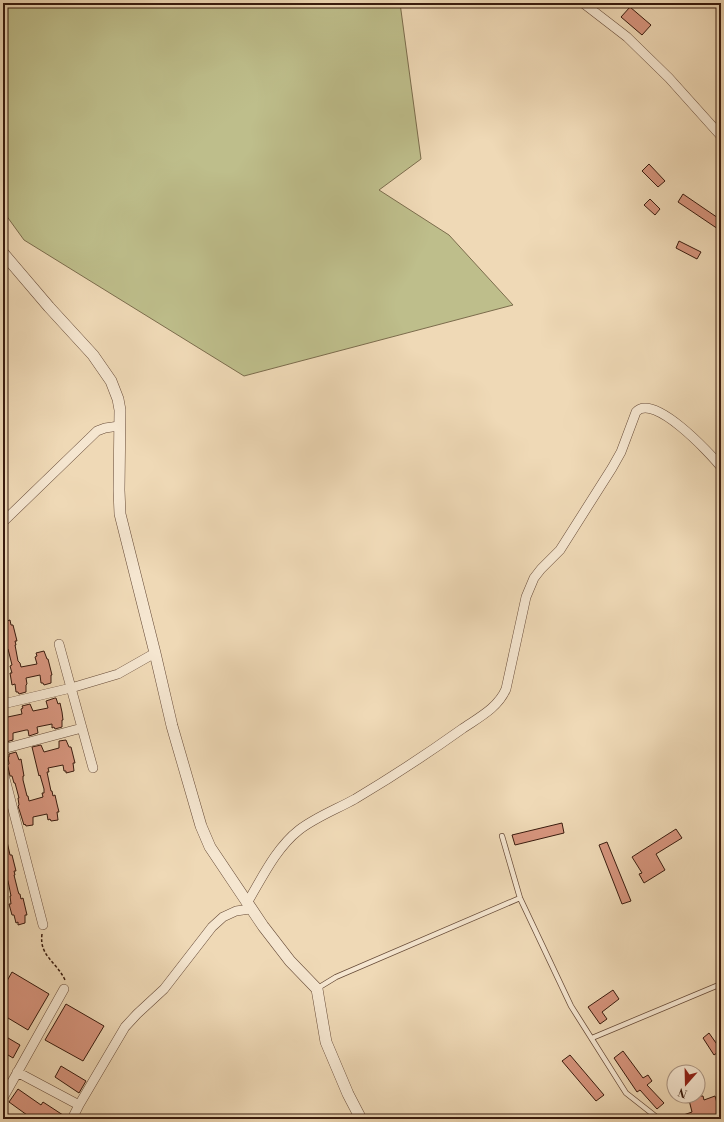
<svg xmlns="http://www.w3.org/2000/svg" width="724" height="1122" font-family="'Libre Bodoni',serif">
<rect width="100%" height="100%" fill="#efd9b6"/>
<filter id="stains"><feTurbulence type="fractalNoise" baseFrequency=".005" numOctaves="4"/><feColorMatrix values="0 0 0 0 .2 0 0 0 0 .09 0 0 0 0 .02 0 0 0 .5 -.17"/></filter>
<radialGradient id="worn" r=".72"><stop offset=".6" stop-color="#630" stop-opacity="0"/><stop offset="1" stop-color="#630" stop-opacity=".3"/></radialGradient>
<path fill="#bebe8b" stroke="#7b6c4c" d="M3 3H400L421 159 379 190 449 235 513 305 244 376 24 240 3 211Z"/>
<path fill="#d7957e" stroke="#381a0d" d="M630 7 651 25 642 35 621 17Z
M649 164 665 181 658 187 642 171Z
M683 194 721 220V231L678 202Z
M650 199 660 209 655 215 644 205Z
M679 241 701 252 697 259 676 248Z
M10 620 11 625H13L17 641H15L16 645H15L18 661 20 663 21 667 37 664 35 657 37 656 36 653 44 651 47 659H48L52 675H51V683L44 685 43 683H41L40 675 26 678 27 684 26 685V692L19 694 18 692H16L15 684 12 685 10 673H12L10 666 12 665 8 649H6L4 641H3V622Z
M55 698H56L58 704 60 703 62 712 63 720H62V727L55 729 54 727 52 728V724L37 727 38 733 29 736 28 730H26L13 733V740L6 742 5 740 3 741V718L22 714 21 709 23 708 22 706 30 704 33 711 48 708 46 701Z
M66 740 69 747H71L75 763H73L74 771 66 773V771H64L63 765 48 768 49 772H47L51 791H52L53 796 55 795 57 804 59 812H57L58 820 51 821 50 819 48 820 47 814 33 817V825L26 826 25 824 24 825 18 806 19 805 18 798H19L15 783H14L12 776H10L8 767 7 765 9 764 8 757H9V754L16 752 19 760 21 759 24 776H23V780L27 796H28L29 801 43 797 42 793H44V789L40 775 39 776 32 747 41 745 44 752 59 748V741Z
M562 823 564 833 515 845 512 835Z
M676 829 682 838 656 854 665 870 644 883 639 874 642 873 632 857Z
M3 837H6L10 855H12L16 871H14L15 875H14L18 891 19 894H20L21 899 23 898 27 915H25V923L18 925V922L16 923 14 915H12L9 904H11L10 896H11L8 881 7 879H5L3 870Z
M607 842 631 901 622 904 599 845Z
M12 972 49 994 28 1030 3 1015V988Z
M613 990 619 999 602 1012 607 1019 600 1024 588 1007Z
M66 1004 104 1026 83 1061 45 1040Z
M709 1033 721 1050 714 1055 703 1038Z
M3 1035 20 1045 13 1058 3 1052Z
M623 1051 643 1078 648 1075 652 1081 647 1085 664 1103 657 1109 640 1090 637 1092 614 1058Z
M570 1055 604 1095 596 1101 562 1061Z
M61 1066 86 1081 79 1093 55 1077Z
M18 1089 41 1105 43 1102 66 1117V1119H35L27 1115 9 1102Z
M688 1096H703L704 1100 715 1096 721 1116 711 1119H675V1118L692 1112Z"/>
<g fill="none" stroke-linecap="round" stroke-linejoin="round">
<defs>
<path id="service" d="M502 836 520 898 571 1006 626 1093 659 1119
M318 988 336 977 520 898
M592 1038 721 984"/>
<path id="minor" d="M583 3 627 37 669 78 721 136
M3 522 97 431 105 428 119 426
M59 644 93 768
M3 704 71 688 118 674 155 653
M3 749 82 728
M3 771 43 925
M247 903C262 878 276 848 299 830 316 817 337 809 355 799 392 777 427 754 462 729 478 718 498 708 506 689L526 597 534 578 541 569 560 550 612 468 621 452 636 412C653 392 710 453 721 467
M17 1072 79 1105
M3 1098 64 989
M72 1119 79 1105 125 1027 137 1014 164 989 212 927 223 917 236 911 250 909"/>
<path id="tertiary" d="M3 253 49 307 93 355 111 381 118 399 120 410 119 490 120 514 155 653 172 726 201 826 210 847 263 926 290 961 317 989 326 1042 348 1094 361 1119"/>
</defs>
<use href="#service" stroke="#664a37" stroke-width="6"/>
<use href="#minor" stroke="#664a37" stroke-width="10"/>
<use href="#tertiary" stroke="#664a37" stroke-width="12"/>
<path stroke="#381a0d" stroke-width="1.5" stroke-dasharray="3 2" stroke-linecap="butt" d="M42 934C39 956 56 961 65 980"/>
<use href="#service" stroke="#f5e6d0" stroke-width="4.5"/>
<use href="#minor" stroke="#f5e6d0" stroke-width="9"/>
<use href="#tertiary" stroke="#f5e6d0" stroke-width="11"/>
</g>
<rect width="724" height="1122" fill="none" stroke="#efd9b6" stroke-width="16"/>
<rect x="4" y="4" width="716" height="1114" fill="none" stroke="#381a0d" stroke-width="2"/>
<rect x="8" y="8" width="708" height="1106" fill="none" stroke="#381a0d"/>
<g transform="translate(686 1084) rotate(200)"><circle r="19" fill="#f5e6d0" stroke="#a99482"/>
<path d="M0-3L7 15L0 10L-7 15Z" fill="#8f2418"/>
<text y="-6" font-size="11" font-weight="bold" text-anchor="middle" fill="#381a0d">N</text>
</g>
<rect width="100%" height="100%" filter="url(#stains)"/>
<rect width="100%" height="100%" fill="url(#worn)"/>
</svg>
